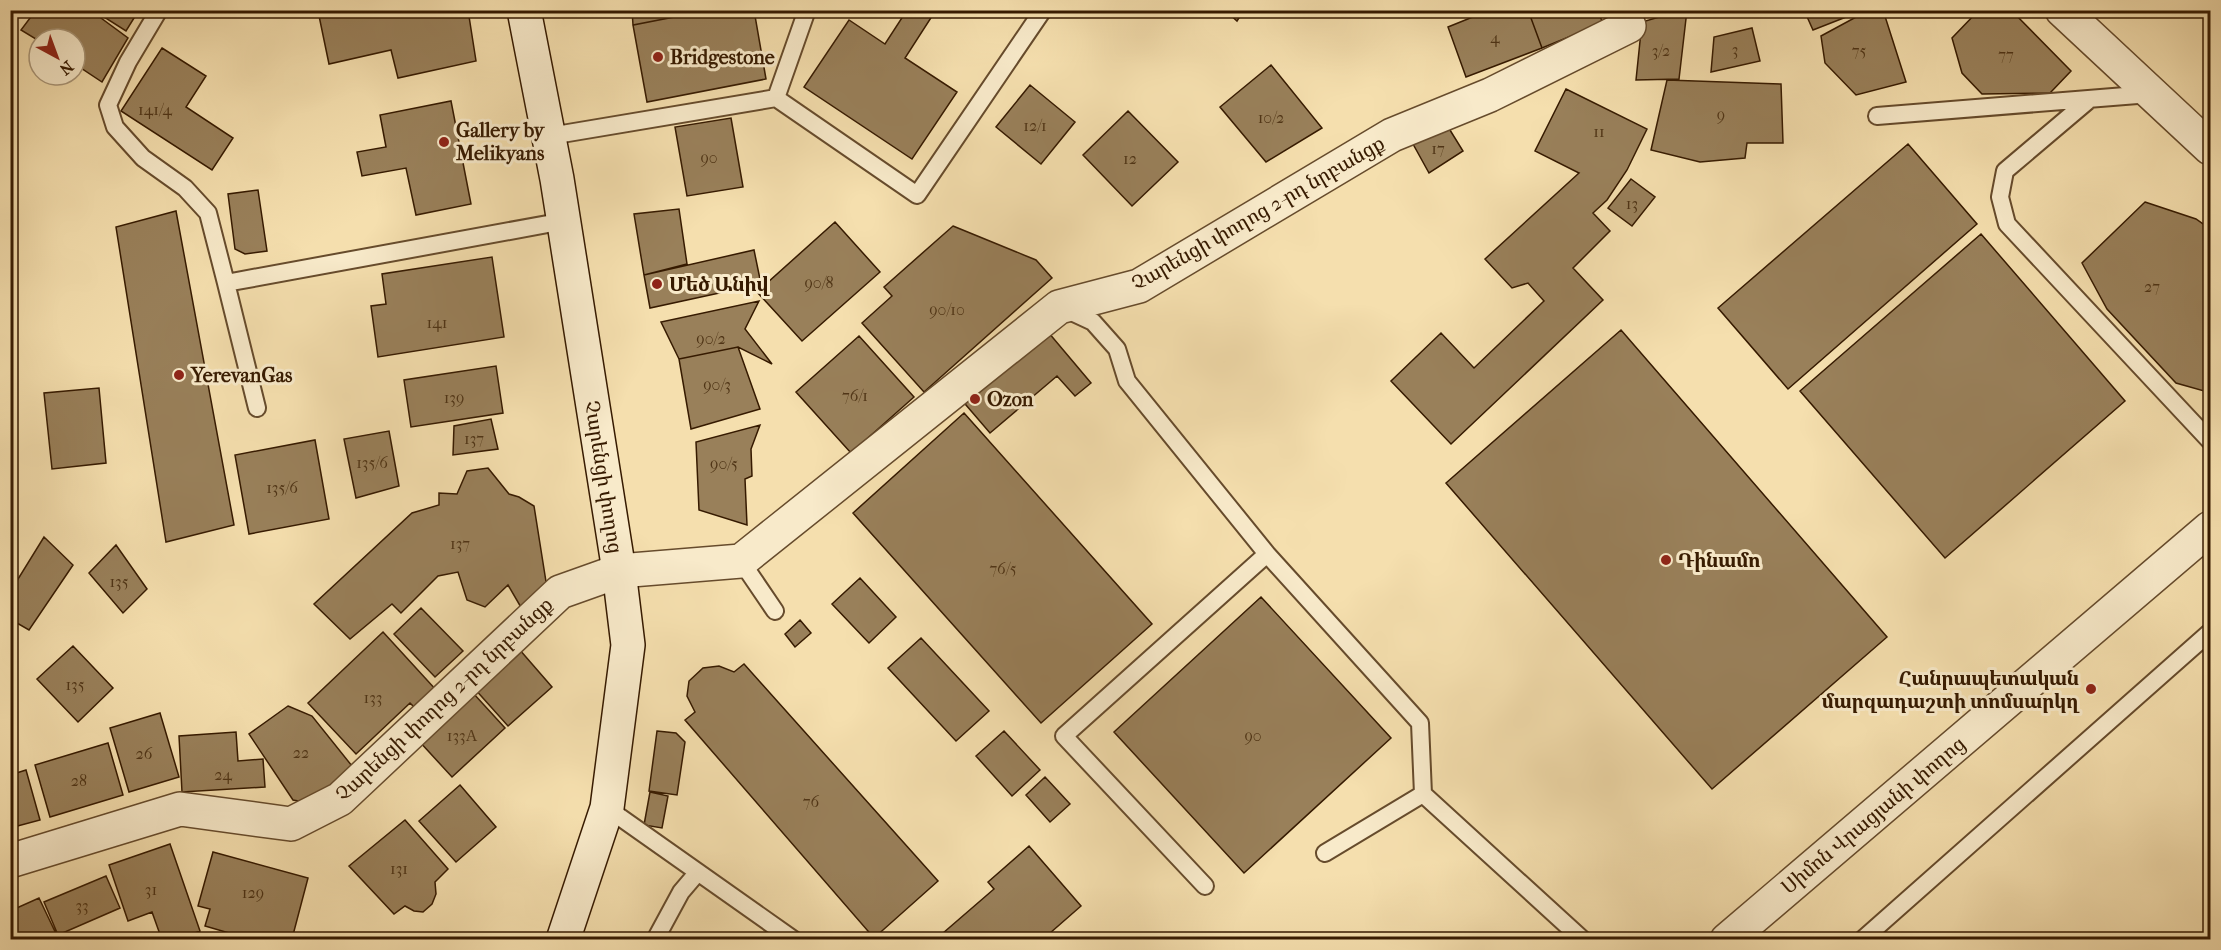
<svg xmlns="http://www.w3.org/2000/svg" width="2221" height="950" font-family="'IM FELL French Canon','Noto Serif Armenian',serif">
<rect width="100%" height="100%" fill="#f5dfae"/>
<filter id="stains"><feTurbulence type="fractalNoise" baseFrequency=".00333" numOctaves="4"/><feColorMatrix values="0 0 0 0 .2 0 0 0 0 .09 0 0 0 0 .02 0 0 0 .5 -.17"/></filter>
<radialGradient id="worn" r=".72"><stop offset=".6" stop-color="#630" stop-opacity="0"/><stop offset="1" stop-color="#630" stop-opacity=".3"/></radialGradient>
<path fill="#99805a" stroke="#361a00" stroke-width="1.5" d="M36 10H90L128 38 102 82 75 64V39H39V41L21 30Z
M93 10H141L134 18 126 31Z
M323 10H468L476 61 398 78 391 50 329 64 318 11Z
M632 10H710L633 25Z
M710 10H754L766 79 647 102 633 25Z
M907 10H936L905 58 957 92 912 159 804 87 849 20 885 44Z
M1225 10H1244L1237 21Z
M1490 10H1528L1542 48 1466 77 1448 27Z
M1528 10H1597L1603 23 1542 48Z
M1683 10H1687L1679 79 1636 80 1642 22Z
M1804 10H1864L1813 30Z
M1869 10H1883L1906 82 1856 95 1825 63 1821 36Z
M1979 10H2011L2071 71 2050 93 1982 94 1962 73 1952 38Z
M1752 28 1760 61 1711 72 1714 37Z
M162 48 206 76 186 107 233 138 212 170 121 111Z
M1271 65 1322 128 1266 162 1220 107Z
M1667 80 1781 84 1783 143H1747L1745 158 1700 162 1651 150Z
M1030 85 1075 122 1041 164 996 127Z
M1566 89 1647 129 1627 170 1607 200 1593 213 1610 231 1573 268 1603 300 1451 444 1391 381 1441 333 1474 368 1544 301 1528 283 1512 288 1485 259 1579 173 1535 151Z
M451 101 471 204 416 215 406 168 362 176 357 152 386 147 380 115Z
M1128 111 1178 162 1132 206 1083 155Z
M731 118 743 187 687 196 675 127Z
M1445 122 1463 151 1429 173 1413 144Z
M1908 144 1977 224 1788 389 1718 308Z
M1631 179 1655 197 1632 226 1608 208Z
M258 190 267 251 245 254 235 249 228 194Z
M2145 202 2196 219 2210 229V385L2204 391 2176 383 2107 309 2082 263Z
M679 209 687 264 644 275 634 214Z
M176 211 234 525 166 542 116 227Z
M835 222 880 272 802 341 757 292Z
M953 226 1036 260 1052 278 924 392 862 323 892 296 884 287Z
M1981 234 2125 401 1945 558 1800 391Z
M754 250 761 284 650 308 644 275Z
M492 257 504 337 378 357 371 306 386 304 382 274Z
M759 301 745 329 772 364 738 347 679 359 661 322Z
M1043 326 1091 383 1075 396 1057 376 990 433 960 398Z
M1621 330 1887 637 1712 789 1446 483Z
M859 336 914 397 851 453 796 392Z
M738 347 760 409 691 429 679 359Z
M496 366 503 413 411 427 404 380Z
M99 388 106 463 52 469 44 393Z
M964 413 1152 624 1041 723 853 513Z
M491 419 498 449 453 455 454 426Z
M760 425 751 449 752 476 745 479 747 525 699 510 696 442Z
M389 431 399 486 356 498 344 439Z
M315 440 329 519 249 534 235 455Z
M488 468 509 494 519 497 534 506 547 588 522 609 508 585 485 607 467 600 458 572 438 576 401 613 392 604 350 639 314 604 412 513 439 505V493L457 494 467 471Z
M44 537 73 565 29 630 10 619V592Z
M116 545 147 589 123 613 89 573Z
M860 578 896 617 869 643 832 604Z
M1261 597 1391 738 1244 873 1114 732Z
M421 608 463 651 435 677 394 634Z
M800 620 811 633 795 647 785 634Z
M383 632 437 691 417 710 410 703 356 754 308 703Z
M921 638 989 711 956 741 888 668Z
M73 646 113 688 78 722 37 679Z
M519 649 552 687 508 726 474 688Z
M744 664 938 881 874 938 685 720 695 712 687 696 689 681 703 668 719 666 734 672Z
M473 693 505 728 452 777 419 741Z
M288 706 312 716 356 771 315 804 293 800 249 734Z
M160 713 179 777 129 792 110 728Z
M657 731 676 733 685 742 677 795 649 791Z
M1004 731 1040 770 1012 796 976 756Z
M236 732 238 761 263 759 265 787 182 792 179 736Z
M108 743 123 795 50 817 35 765Z
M26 770 40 820 10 828V775Z
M1045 777 1070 804 1050 822 1026 795Z
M460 785 496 827 456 862 419 821Z
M650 792 668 796 662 828 644 825Z
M405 820 448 869 435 882 436 894 432 904 423 912 414 911 405 906 394 914 349 866Z
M170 844 200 931 176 940H162L152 912 128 921 109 865Z
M1029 846 1081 906 1042 940H935L994 889 988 882Z
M213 852 308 878 293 935H277L274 940H253L205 926 210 909 198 906Z
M106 876 120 908 58 935 44 902Z
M39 898 59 940H10V911Z"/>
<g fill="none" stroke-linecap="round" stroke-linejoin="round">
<defs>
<path id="service" d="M159 10 128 62 108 105 115 127 143 158 185 188 208 213 226 283 564 221
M776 98 917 195 1043 10
M2090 99 2005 171 2000 197 2007 224 2210 441
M1877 116 2150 94
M550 136 776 98 807 10
M226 283 257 408
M1065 309 1093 322 1117 349 1127 381 1267 554
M741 561 775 611
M607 808 794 940
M1325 853 1423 794 1583 940
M1205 886 1064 736 1267 554 1420 723 1423 794
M655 940 681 892 698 872
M1862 940 2210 632"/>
<path id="minor" d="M10 861 180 809 291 824 340 799 560 592 619 571 741 561 1059 307 1139 286 1392 135 1490 95 1629 26
M1727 940 2210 528"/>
<path id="tertiary" d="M2062 10 2210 148"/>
<path id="secondary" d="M524 10 557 179 619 571 628 645 607 808 563 940"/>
</defs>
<use href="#service" stroke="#664b2c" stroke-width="20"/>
<use href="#minor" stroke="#664b2c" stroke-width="36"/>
<use href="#tertiary" stroke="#664b2c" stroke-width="36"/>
<use href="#secondary" stroke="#361a00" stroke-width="36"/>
<use href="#service" stroke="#f8eaca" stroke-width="16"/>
<use href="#minor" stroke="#f8eaca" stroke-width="33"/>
<use href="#tertiary" stroke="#f8eaca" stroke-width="33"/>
<use href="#secondary" stroke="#f8eaca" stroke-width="33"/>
</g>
<g fill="#8f2418" stroke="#f8eaca" stroke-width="2">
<circle cx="658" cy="57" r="6"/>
<circle cx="444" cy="142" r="6"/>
<circle cx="657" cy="284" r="6"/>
<circle cx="179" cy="375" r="6"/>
<circle cx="975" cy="399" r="6"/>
<circle cx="1666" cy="560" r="6"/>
<circle cx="2091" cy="689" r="6"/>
</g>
<g text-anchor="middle" stroke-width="6" stroke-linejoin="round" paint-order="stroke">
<g font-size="16" fill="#4f3416">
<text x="1495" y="43">4</text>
<text x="1735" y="55">3</text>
<text x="1661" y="56">3/2</text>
<text x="1859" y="56">75</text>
<text x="2006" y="60">77</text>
<text x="155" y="115">141/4</text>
<text x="1721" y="120">9</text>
<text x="1271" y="123">10/2</text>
<text x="1035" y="131">12/1</text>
<text x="1599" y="137">11</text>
<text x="1438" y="154">17</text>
<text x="709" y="163">90</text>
<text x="1130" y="164">12</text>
<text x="1632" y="209">13</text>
<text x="819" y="288">90/8</text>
<text x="2152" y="292">27</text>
<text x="947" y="315">90/10</text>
<text x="437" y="328">141</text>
<text x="711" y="344">90/2</text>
<text x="717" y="390">90/3</text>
<text x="855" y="401">76/1</text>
<text x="454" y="403">139</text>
<text x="474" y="444">137</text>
<text x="372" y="468">135/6</text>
<text x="724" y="469">90/5</text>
<text x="282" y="493">135/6</text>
<text x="460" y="549">137</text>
<text x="1003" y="574">76/5</text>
<text x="119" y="587">135</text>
<text x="75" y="690">135</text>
<text x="373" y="703">133</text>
<text x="462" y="741">133А</text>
<text x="1253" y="741">90</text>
<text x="301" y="758">22</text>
<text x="144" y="759">26</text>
<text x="223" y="780">24</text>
<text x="79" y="786">28</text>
<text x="811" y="807">76</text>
<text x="399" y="874">131</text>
<text x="151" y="895">31</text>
<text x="253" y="898">129</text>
<text x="82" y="911">33</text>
</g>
<g font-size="20" font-weight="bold" fill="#361a00" stroke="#f8eaca" text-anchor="start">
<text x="670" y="64">Bridgestone</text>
<text x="456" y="137">Gallery by<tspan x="456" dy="23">Melikyans</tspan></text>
<text x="669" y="291">Մեծ Անիվ</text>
<text x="191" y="382">YerevanGas</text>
<text x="987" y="406">Ozon</text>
<text x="1678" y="567">Դինամո</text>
<text x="2079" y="685" text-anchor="end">Հանրապետական<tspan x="2079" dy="23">մարզադաշտի տոմսարկղ</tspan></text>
</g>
<g font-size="20" fill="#361a00" stroke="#f8eaca">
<text transform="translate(1258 213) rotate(-30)" y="7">Չարենցի փողոց 2-րդ նրբանցք</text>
<text transform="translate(604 477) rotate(81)" y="7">Չարենցի փողոց</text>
<text transform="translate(444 699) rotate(-43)" y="7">Չարենցի փողոց 2-րդ նրբանցք</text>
<text transform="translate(1873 815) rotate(-40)" y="7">Սիմոն Վրացյանի փողոց</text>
</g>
</g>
<rect width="2221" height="950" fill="none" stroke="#f5dfae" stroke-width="36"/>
<rect x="12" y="12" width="2197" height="926" fill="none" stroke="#361a00" stroke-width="3"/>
<rect x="18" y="18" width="2185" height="914" fill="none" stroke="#361a00" stroke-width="1.5"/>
<g transform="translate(57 57) rotate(139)"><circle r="28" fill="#f8eaca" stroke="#aa9779" stroke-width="1.5"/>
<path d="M0-4.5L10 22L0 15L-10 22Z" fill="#8f2418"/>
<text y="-9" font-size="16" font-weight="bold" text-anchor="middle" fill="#361a00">N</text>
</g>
<rect width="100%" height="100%" filter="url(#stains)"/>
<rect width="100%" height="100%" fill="url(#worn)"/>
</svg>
